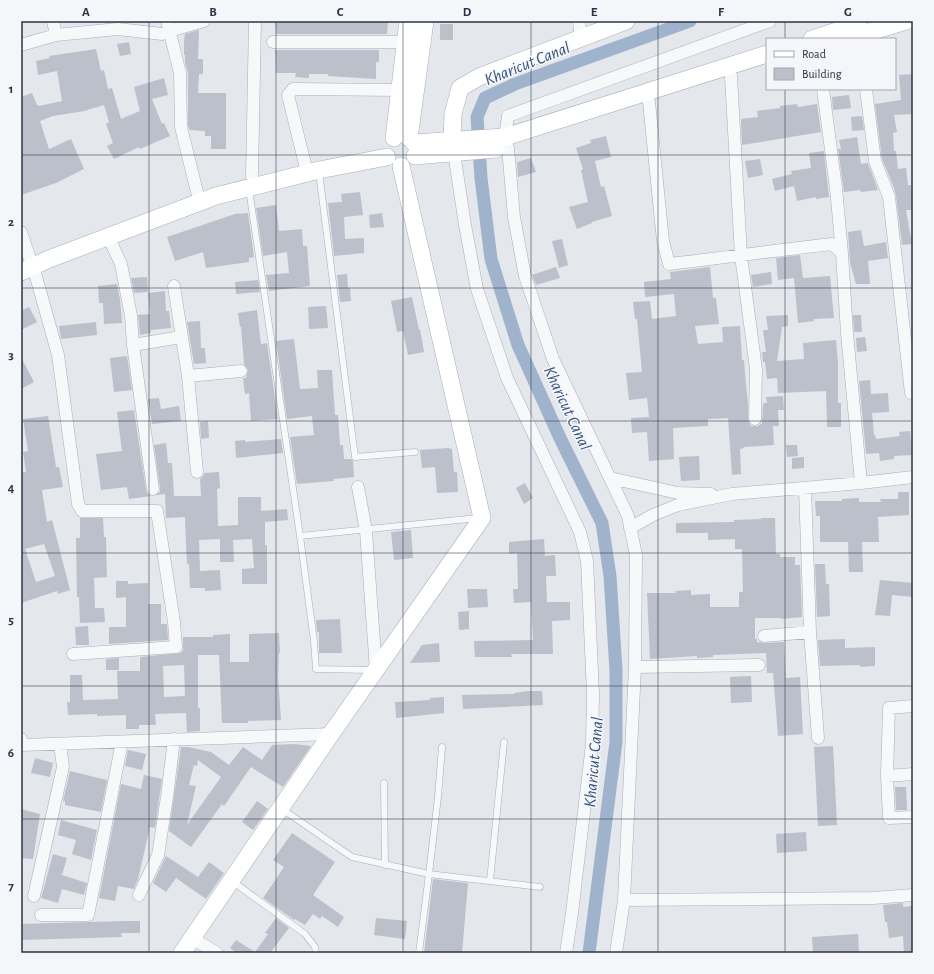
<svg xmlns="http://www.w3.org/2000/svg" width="934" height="974" font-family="'Alegreya Sans',sans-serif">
<rect width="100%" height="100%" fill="#e4e7ec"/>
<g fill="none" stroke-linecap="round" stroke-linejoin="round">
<path stroke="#9fb4cc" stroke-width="13" d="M589 953 616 742V670L610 576 602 523 560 438 518 345 491 259 481 178 477 117 485 98 515 84 690 21"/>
</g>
<path fill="#bbc0ca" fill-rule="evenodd" d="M275 21H388L387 34H276Z
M440 24H453V40H440Z
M199 30 198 59H203V74H199L198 93H226V149H211V136H205V131L190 130 188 126V73L185 63V55H184V41L185 34Z
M129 42 131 54 120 56 117 44Z
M96 49 101 71 104 70 108 89 112 88 121 119 140 111 134 87 164 78 168 95 152 99 162 124 164 123 170 136 140 149 139 147 114 159 107 146 113 143 106 124 109 122 104 105 84 111 53 116 40 121 49 149 71 139 84 169 56 183 21 195V97L32 93 37 105H38L39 106 62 101 57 71 38 75 36 61 50 58 49 56Z
M275 50H379V62H376V79L328 76V74H309V78L295 77 296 73H276Z
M913 74V114L894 115 897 132 893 133 894 151H896L898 169 906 168 908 185H911L913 203V210H906L912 244 902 245 896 196 894 188 882 159 875 104 901 100 899 75Z
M849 95 851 108 833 110 832 97Z
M797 104 798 107 817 104 821 132 742 145 741 119 758 117 757 111 780 108V106Z
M862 116 864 130 852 131 851 117Z
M606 136 611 157 595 161 601 187 604 186 612 216 592 222V223L577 229 569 207 588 202 581 170 583 169 576 148 591 143 590 140Z
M857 137 861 164 868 163 878 190 861 192 860 190 844 192 838 149H841L839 140Z
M824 151 829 197 816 199V197L797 201 794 186 775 191 772 179 792 174 791 171 811 168 809 153Z
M531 158 536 172 518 177 517 162Z
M760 159 763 175 748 178 745 161Z
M360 192 363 215 344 217 345 239 364 238V253L334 256 328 203 342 202 341 194Z
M276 205 279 231 302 229 303 246H307L310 286 269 291 266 275 289 273 287 252 263 256 256 208Z
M248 213 254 257 249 258V262L206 268 203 252 175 261 167 237 235 214Z
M382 213 384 227 370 228 369 215Z
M861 230 864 246 886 242 888 258 868 261 870 284H856L850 263 848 232Z
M562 239 568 265 559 268 552 241Z
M800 255 803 278 830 276 834 318 814 319V321L798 323 794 278 778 280 776 258Z
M556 267 560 278 536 285 532 275Z
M710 267 713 298H716L719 324 695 326 698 344 723 342 722 327 740 326 742 360H744L745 374 748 404V419L751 426H758L762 423 763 403H767L766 397 783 396 784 410H778L779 426H773L774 445 744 447V448L740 449 741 474 732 475 728 418 708 419V426L673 428 674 459 649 461 647 432 632 433 631 418 649 417 647 398 629 400 626 373 642 372 637 319H635L633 302 650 301 652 319 676 316 674 294 645 297 644 282 671 279 670 272Z
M771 272 772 284 753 287 751 275Z
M347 274 348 288H350L351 301 340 302 337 275Z
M147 277 148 292 134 293 131 278Z
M258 280 260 292 236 294 235 282Z
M117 284 120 299 122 323 104 324 103 303H99L98 286Z
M165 291 166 311H169L171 328 151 330V333L140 335 138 315 150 314 148 293Z
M412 297 419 330 420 329 424 352 408 355 403 331 397 332 391 301Z
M326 306 328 328 309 329 308 307Z
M29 307 37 322 21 330V311Z
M257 310 261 344 267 343 278 419 251 421 249 393 245 394 243 378H246L248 370 244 364 241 326 240 327 238 313Z
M788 315V326L782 327 777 361 804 359 803 343 836 340 838 364V403H841V427H827L826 391 778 393 777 378 767 379 765 362H763L762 352H766L763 330H768L766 316Z
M853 315H861L862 332H854Z
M200 321 201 348H205L206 363 194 364 187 322Z
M96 322 97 335 61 339 59 326Z
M865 337 867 351 857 352 856 338Z
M294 339 300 389 318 388 317 370H332L335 415H338L340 445H343L344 459H351L353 461 354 477 334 479V481L297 484 290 437 314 435 312 416 287 419 276 341Z
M127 356 132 390 114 392 110 358Z
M21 357 34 382 21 389Z
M870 380 871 394 888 393 889 412 872 413 874 435H875L876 439 900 436 899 432 910 431 912 455 894 456V459L880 461 879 453 866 454 859 381Z
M159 398 161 409 179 406 181 421 152 424 148 399Z
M134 410 146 490 147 494 151 496 129 499 127 487 101 490 96 454 122 451 117 412Z
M48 416 56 467H59L63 487 42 490 47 522 52 520 70 590 58 594 57 591 21 603V472H26L23 452 28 451 23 419ZM44 544 55 576 36 582 25 549Z
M208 421 209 438 201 439 200 422Z
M281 439 283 453 236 458 235 441 245 440V442Z
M166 443 168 463H172L174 496H201L200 479 204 475V473L219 472 220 488 217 489 218 526 238 525V497H261V511L287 509 288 520 265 522V545H267V584H242V569L254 568 252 539 233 540 234 562H220V539L199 540 200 571 220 570 221 590 205 591V588H190L189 564H187L186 544 185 517 166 518 165 494 156 495 160 492V488L154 445Z
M786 445H797L798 456 787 457Z
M448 448 452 449 454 472H457L458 492 437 493 435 467 422 468 420 450Z
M699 456 700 480 681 481 679 457Z
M804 457V468L792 469V458Z
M525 483 533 498 524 504 516 488Z
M898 492H909V515L878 517 879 542H862L863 572H849L848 542H820V516H816L815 501H842V499L859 498V502H881L880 499H898Z
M80 518H103L104 537H106L107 577 94 578 95 608H104L105 622 80 623 79 597H77L76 538H80Z
M761 518H775L776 554H780V557H795V565H800L802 617 781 619V618H755V639H757V642L764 643 784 642 786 678 800 677 803 734 778 736 773 673H767L766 653 713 655V657L697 658V656L650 659 647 593H676L675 591 691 590V595L710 594V607H739V592H743L742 549H735V539L708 540V533H676V523L734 522V520L761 519Z
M411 530 413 558 394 560 391 532Z
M544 539 545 556 555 555 556 576H546L547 602H570V620L552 621 553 654H511L512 657H475L474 641 533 640 531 602 514 603 513 589H518L517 553 509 554V542Z
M815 564H825L826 584H829L830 616 817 617Z
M880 580 913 583V597L892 595 890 616 875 615Z
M116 581H128V584L148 583V604H161V624H167L168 640 109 644V627H126V597L116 598Z
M467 589H487L488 607 468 608Z
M469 611V629L459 630 458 612Z
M340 619 342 653H319V632H317L316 620Z
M88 626 89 645H76L75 627Z
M279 633 280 653H279L278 676 281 720 248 721V723H222L219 655H198V708H200V731L187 732 186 713 155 714 156 725H139V729H126V715L97 716V714L68 715 67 702H70V675H82L83 700 118 699 117 671H140V657L180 653 183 651V637H213V635L230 634V662H249V634ZM184 665 185 696 164 697 163 666Z
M845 639V648L875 647V666L860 667V665L820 666 818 640Z
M439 643 440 662 410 663 422 645Z
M119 658V670H106V659Z
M751 676 752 702 731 703 730 677Z
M529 691H542L543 705 463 709 462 695 514 694V693Z
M444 697V713L396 718 395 702 430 700V698Z
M294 744 311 746 283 787 251 767 224 806 222 804 191 847 169 831 181 747H188L211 752 229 765 243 747 262 760 272 745ZM198 760 221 777 187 825 196 786 189 785 194 765 197 766Z
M833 746 837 825 818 826 814 747Z
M128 750 146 754 142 770 125 766Z
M35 758 53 763 50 777 31 773Z
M70 771 107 780 101 812 65 805V801H63Z
M144 775 162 779 155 828 150 827 138 879 134 889 118 886 115 901 99 898 121 784 141 789Z
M895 787H906L907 810H896Z
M257 801 268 809 253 830 242 822Z
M21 809 40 814 33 859 21 858Z
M61 820 97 830 91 860 72 854 76 840 58 835Z
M806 832 807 851 777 853 776 834Z
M292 833 335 862 313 895 344 917 338 927 322 916 320 919 313 914 305 925 295 919 294 920 263 898 284 867 273 860Z
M53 854 67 858 62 875 87 883 84 895 62 889 58 903 41 898Z
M166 856 198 877 209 862 224 873 206 899 176 878 166 892 153 883Z
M433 879 468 883 462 953H424Z
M903 903V907L913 906V953H904L903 936 889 938 887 922H885L883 905Z
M276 918 289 928 270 953H237L230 948 236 940 255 952 268 934 265 933Z
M376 918 407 921 405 939 374 935Z
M126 921H140V933H121L122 937 21 940V924Z
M858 934 859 952 813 953 812 937Z"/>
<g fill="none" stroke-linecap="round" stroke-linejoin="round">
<defs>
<path id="lane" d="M319 172 355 457 415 452
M249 189 300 536 314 641 316 669 372 670
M300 536 478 518
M384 783 385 865
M282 809 352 857 429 874 438 797 442 747
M232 881 305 934 315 947 316 953
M490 881 504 742
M419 953 429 874 540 887"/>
<path id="street" d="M53 21 56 35
M167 21 180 73 181 127 197 192
M579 21 581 37
M273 42H406
M21 45 56 35 118 29 162 34 169 31 204 21
M731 76 741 256 756 369 755 419
M823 89 836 188 842 253 847 333 861 483
M866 89 875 161 889 197 911 393
M649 102 663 241 669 264C724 258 778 250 832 244L842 253
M453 146 465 225 477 289 507 378 580 532 587 561 593 694 592 744 572 913 566 953
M305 164 288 95 293 89 400 90
M252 176 255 21
M21 232 29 256 33 266 58 355 78 504 82 511H157L174 622 176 647 73 654
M108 236 121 264 131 316 133 345 153 489
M174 286 188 376 197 472
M133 345 181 337
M188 376 241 371
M610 478 678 493 711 494
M358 487 366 531 376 670
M805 488 810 632 818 738
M630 528 653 515 678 505 732 494 861 483 913 477
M764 636 810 632
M635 667 759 665
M913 706 889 708 887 776 889 818 913 817
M21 739 22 745 331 734
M887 776 913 774
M139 895 158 855 167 797 174 739
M34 896 63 767 60 744
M624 900 873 898 913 895
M41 915H88L122 742
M192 938 217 953
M616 953 624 900 635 667 636 555 628 516 553 359 525 276 514 217 508 148 505 137 508 116 770 21"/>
<path id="secondary" d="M812 39 858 24
M845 39 906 21
M394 138 408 21
M409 138 425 21
M452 140 453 114 460 88 479 77 626 21
M414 143 505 137 767 54
M415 156 496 149
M21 272 49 259 216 196 319 170 387 157
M182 953 331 734 482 518 401 166"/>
</defs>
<use href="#lane" stroke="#a9aeb7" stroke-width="7"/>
<use href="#street" stroke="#a9aeb7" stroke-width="13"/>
<use href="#secondary" stroke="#a9aeb7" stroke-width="18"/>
<use href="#lane" stroke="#f7f8fa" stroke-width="6"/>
<use href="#street" stroke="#f7f8fa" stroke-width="12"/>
<use href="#secondary" stroke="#fff" stroke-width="17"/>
</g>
<path fill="none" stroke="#2b3445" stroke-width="1" stroke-opacity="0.55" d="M149 21V953M276 21V953M403 21V953M531 21V953M658 21V953M785 21V39M785 89V953M21 155H913M21 288H913M21 421H913M21 553H913M21 686H913M21 819H913"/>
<g text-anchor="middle" stroke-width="3" stroke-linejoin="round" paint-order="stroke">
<g font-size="17" font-style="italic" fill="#34527a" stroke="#f4f6f9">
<text transform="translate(527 63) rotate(-22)" y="6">Kharicut Canal</text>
<text transform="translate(568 408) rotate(65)" y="6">Kharicut Canal</text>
<text transform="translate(593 762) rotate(-85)" y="6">Kharicut Canal</text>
</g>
</g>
<rect width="934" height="974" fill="none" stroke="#f4f6f9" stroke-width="44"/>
<rect x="766" y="38" width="130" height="52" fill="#f4f6f9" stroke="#a4a8b1"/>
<rect x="774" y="51" width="20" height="6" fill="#ffffff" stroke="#a4a8b1"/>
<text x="802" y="58" font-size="12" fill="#2b3445">Road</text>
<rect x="774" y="68" width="20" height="12" fill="#bbc0ca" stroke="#a4a8b1"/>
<text x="802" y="78" font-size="12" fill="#2b3445">Building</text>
<rect x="22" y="22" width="890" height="930" fill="none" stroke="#2b3445" stroke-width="1.5"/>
<g font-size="13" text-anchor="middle" font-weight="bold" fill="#2b3445">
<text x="86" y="16">A</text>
<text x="213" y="16">B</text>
<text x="340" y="16">C</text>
<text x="467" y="16">D</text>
<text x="594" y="16">E</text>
<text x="721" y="16">F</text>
<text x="848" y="16">G</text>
<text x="11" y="93">1</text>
<text x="11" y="226">2</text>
<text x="11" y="359">3</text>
<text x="11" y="492">4</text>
<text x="11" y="624">5</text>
<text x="11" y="757">6</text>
<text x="11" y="890">7</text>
</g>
</svg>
